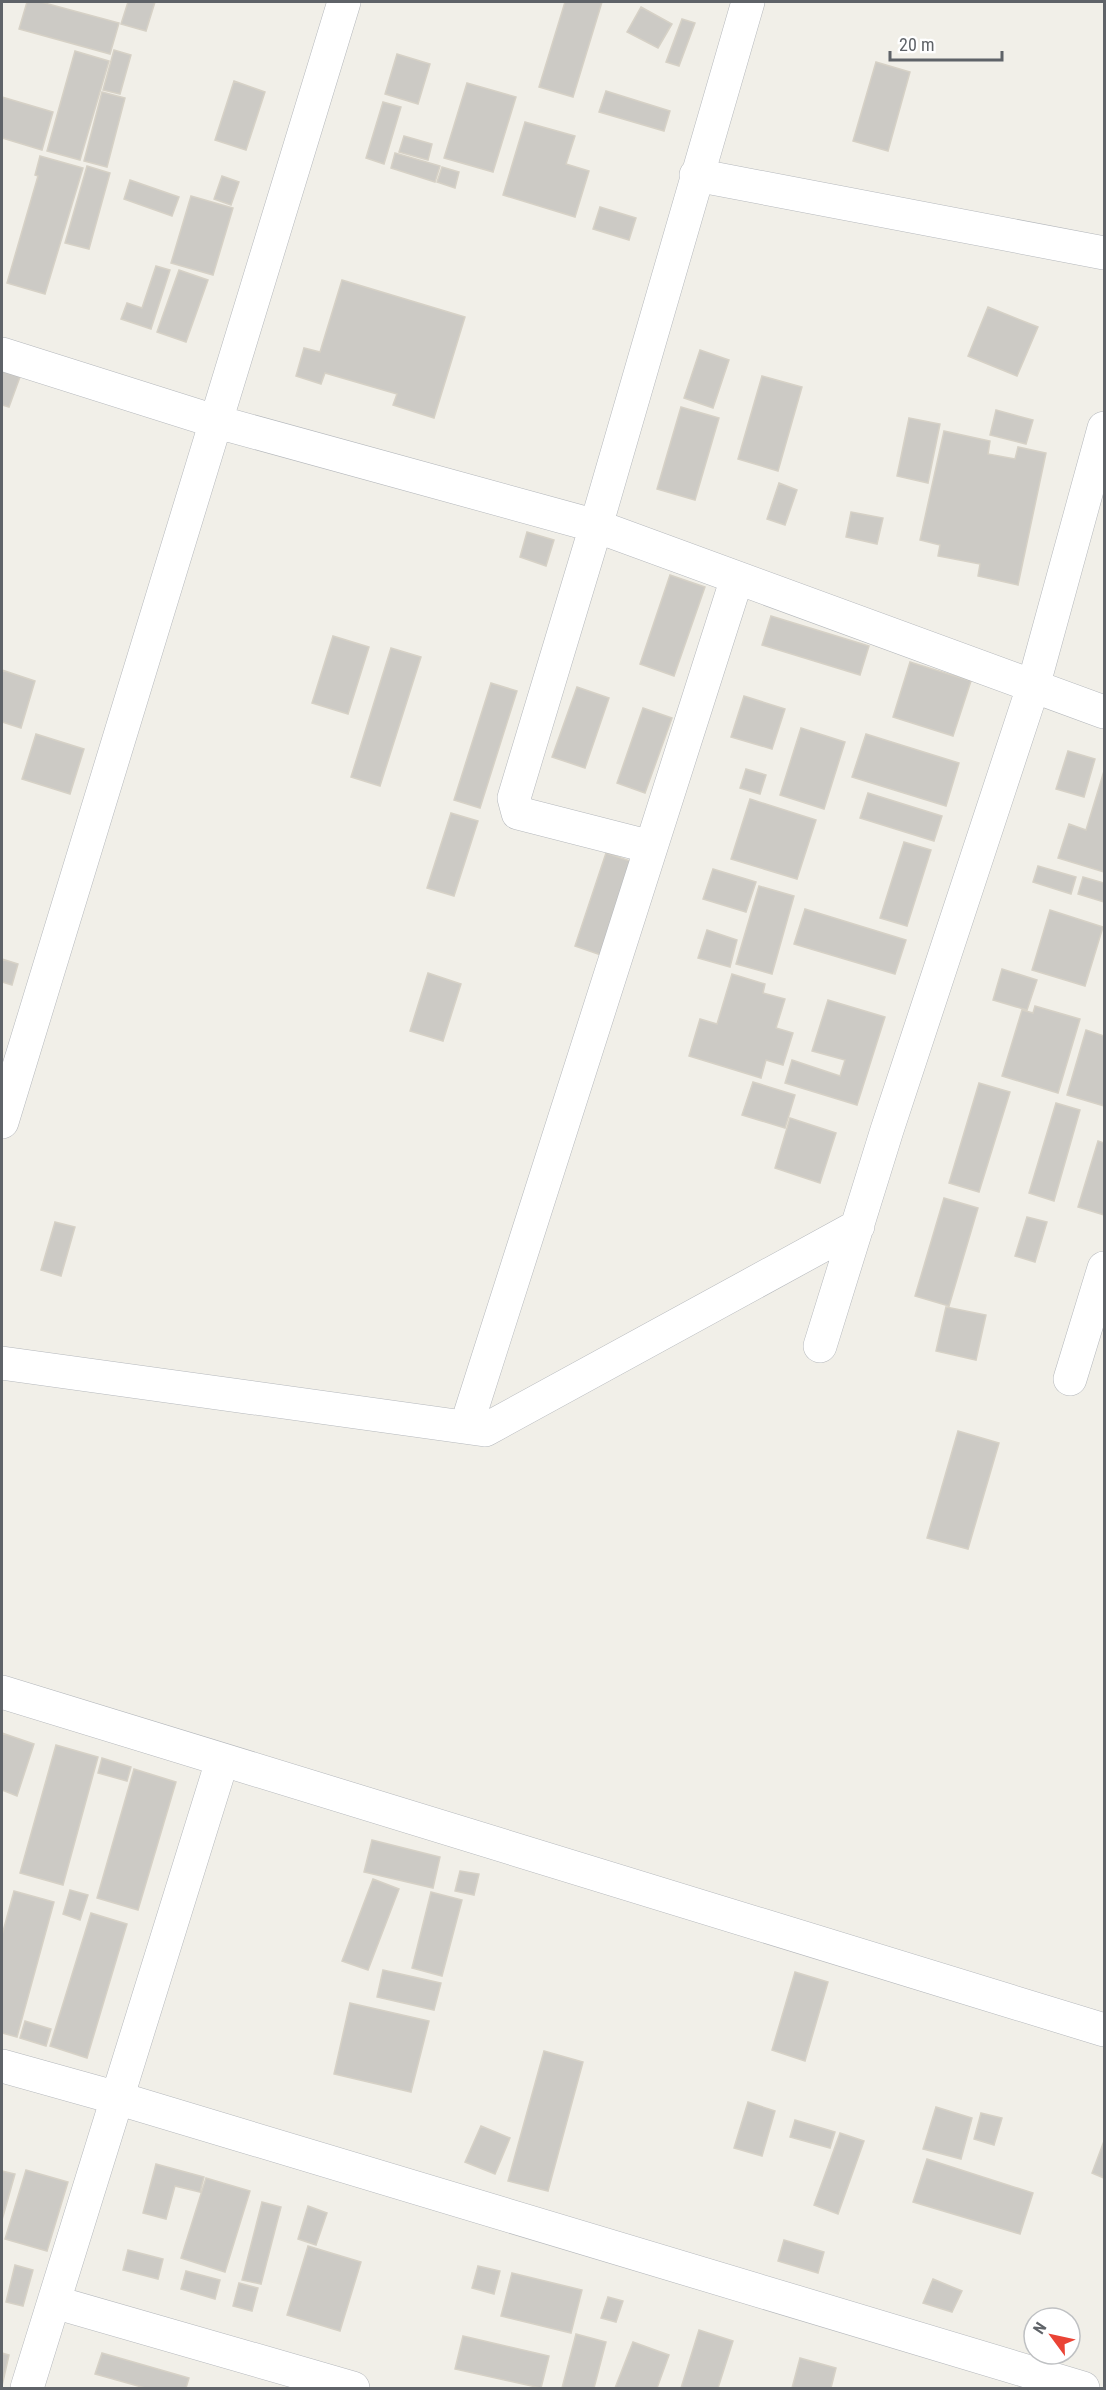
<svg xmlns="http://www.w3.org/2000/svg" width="1106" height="2390" font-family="'Roboto Condensed',sans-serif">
<rect width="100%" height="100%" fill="#f1efe8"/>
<path fill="#cccac5" stroke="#d6d1c6" stroke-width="1.5" d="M27 2H41L119 23 110 54 19 29Z
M128 2H155L146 31 121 24Z
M565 2H602L573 97 539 87Z
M641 7 672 24 658 48 627 32Z
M682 19 695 23 679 66 666 62Z
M114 50 131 55 120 94 103 90Z
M75 51 109 61 80 160 47 151Z
M397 54 430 64 418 104 385 94Z
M876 62 910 72 888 151 853 141Z
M234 81 265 92 246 150 215 140Z
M467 83 516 97 493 172 444 158Z
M606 91 670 111 664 131 599 112Z
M102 92 125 98 107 167 84 161Z
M2 97 53 112 42 150 2 138Z
M383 102 401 107 384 164 366 158Z
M525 122 575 136 566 164 589 171 575 217 503 195Z
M404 136 432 144 428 160 399 152Z
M395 153 440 166 435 182 391 168Z
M40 156 83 168 45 294 7 283 38 176 35 175Z
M87 166 110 173 89 249 65 243Z
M442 167 459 172 455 188 437 182Z
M222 176 239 182 231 205 214 199Z
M130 180 179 197 172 216 124 199Z
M191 196 233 208 213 275 171 263Z
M600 207 636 218 629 240 593 229Z
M156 266 170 270 151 329 121 319 127 303 142 308Z
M179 270 208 280 186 342 157 332Z
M342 280 465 317 434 418 393 405 397 394 325 373 321 384 296 376 304 348 320 352Z
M988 307 1038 327 1017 376 968 356Z
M700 350 729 360 713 408 684 398Z
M2 370 20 377 9 407 2 405Z
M762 376 802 387 778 471 738 459Z
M681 407 719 418 695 500 657 489Z
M996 410 1033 420 1026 444 990 435Z
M909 418 940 424 928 483 897 476Z
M944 431 990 441 988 454 1015 459 1018 447 1046 453 1018 585 978 576 980 564 938 556 940 545 920 540Z
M779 483 797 490 785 525 767 519Z
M851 512 883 518 877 544 846 537Z
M527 532 554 540 546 566 520 557Z
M670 575 705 587 674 676 640 664Z
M771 616 869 646 860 675 762 645Z
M333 636 369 647 348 714 312 703Z
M391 648 421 657 380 786 351 777Z
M910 662 971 681 953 736 893 717Z
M2 670 35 681 21 728 2 722Z
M491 683 517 691 480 808 454 800Z
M577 687 609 698 585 768 552 757Z
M744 696 785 709 772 749 731 737Z
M643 708 672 718 645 793 617 783Z
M801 728 845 742 824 809 780 795Z
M36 734 84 749 70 794 22 779Z
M866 734 959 763 946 806 852 777Z
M1068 751 1095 759 1084 797 1056 789Z
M746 769 766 775 760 794 740 788Z
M1104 771V872L1058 858 1069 824 1086 830Z
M868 793 942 816 934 841 860 818Z
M750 799 816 820 797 879 731 859Z
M451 813 478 821 454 896 427 888Z
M904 842 931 850 907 926 880 918Z
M606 853 633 862 601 955 575 946Z
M1038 866 1076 877 1071 894 1033 882Z
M713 869 756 882 746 912 703 899Z
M1083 877 1104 883V902L1078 894Z
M759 886 794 896 772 974 736 964Z
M805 909 906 940 895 974 794 944Z
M1050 910 1103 927 1085 986 1032 970Z
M707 930 737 940 730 967 698 958Z
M2 959 18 964 12 985 2 982Z
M1002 969 1037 980 1027 1010 993 1000Z
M428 973 461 984 443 1041 410 1031Z
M732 974 765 984 763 993 785 999 776 1028 793 1033 783 1065 766 1060 761 1078 689 1056 700 1019 717 1024Z
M828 1000 885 1017 857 1105 785 1083 792 1060 840 1076 845 1060 812 1051Z
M1035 1006 1080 1019 1058 1093 1002 1076 1022 1010 1033 1013Z
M1086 1030 1104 1036V1106L1067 1095Z
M753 1082 795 1095 785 1128 742 1115Z
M979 1083 1010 1092 979 1192 949 1183Z
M1056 1103 1080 1110 1054 1201 1029 1193Z
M790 1118 836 1133 820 1183 775 1168Z
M1098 1141 1104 1143V1215L1078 1207Z
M944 1198 978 1208 949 1306 915 1296Z
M1027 1217 1047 1222 1035 1262 1015 1256Z
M55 1222 75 1227 61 1276 41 1270Z
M946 1307 986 1315 976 1360 936 1351Z
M958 1431 999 1443 968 1549 927 1538Z
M2 1733 34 1744 17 1796 2 1790Z
M56 1745 98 1757 63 1885 20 1873Z
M102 1758 131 1767 127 1781 98 1773Z
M134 1769 176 1782 138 1910 97 1898Z
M372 1840 440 1857 433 1888 364 1872Z
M460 1871 479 1874 474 1895 455 1891Z
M373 1879 399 1889 368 1970 342 1961Z
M70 1890 88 1895 80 1920 63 1914Z
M14 1891 54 1902 17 2037 2 2033V1935Z
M431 1892 462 1900 442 1976 412 1968Z
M91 1913 127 1924 87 2058 50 2046Z
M383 1970 441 1983 434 2010 377 1997Z
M795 1972 828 1982 805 2061 772 2050Z
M350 2003 429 2021 411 2092 334 2074Z
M25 2021 51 2029 46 2046 20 2038Z
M544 2051 583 2062 548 2191 508 2181Z
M748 2102 775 2111 762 2156 734 2148Z
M936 2107 972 2118 961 2159 923 2149Z
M981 2113 1002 2118 994 2145 974 2139Z
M795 2120 835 2132 830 2148 790 2137Z
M481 2126 510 2138 495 2174 465 2162Z
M840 2133 864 2141 838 2214 814 2205Z
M1104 2141V2178L1092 2173Z
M927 2159 1033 2193 1020 2234 913 2202Z
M156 2164 204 2177 200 2192 175 2186 166 2219 143 2213Z
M26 2170 68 2182 47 2251 5 2239Z
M2 2171 15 2174 2 2220Z
M206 2178 250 2191 225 2272 181 2258Z
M262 2202 281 2207 261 2284 242 2280Z
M308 2206 327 2213 316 2245 298 2239Z
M784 2240 824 2252 818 2273 778 2261Z
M308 2246 361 2262 340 2331 287 2315Z
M128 2250 163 2259 158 2279 123 2270Z
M15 2265 33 2270 23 2306 6 2302Z
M478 2266 500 2271 494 2294 472 2288Z
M186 2271 220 2280 215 2299 181 2289Z
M512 2273 582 2290 571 2333 501 2316Z
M933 2279 962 2291 952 2312 923 2303Z
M239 2283 258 2288 252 2311 233 2306Z
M608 2297 623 2301 616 2322 601 2318Z
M699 2330 733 2341 718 2388H681Z
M576 2334 606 2342 594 2388H562Z
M463 2336 549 2356 541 2388 455 2369Z
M633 2342 669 2355 657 2388H615Z
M2 2353 9 2355 2 2386Z
M102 2353 189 2378 186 2388H145L95 2374Z
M800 2358 836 2368 831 2388H792Z"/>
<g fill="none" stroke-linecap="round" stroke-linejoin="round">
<defs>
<path id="minor" d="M696 175 1104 253
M2 354 214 421 596 526 1104 712
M651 847 518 813 514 798 596 526 748 2
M2 1122 344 2
M820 1346 887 1130 1033 687 1104 428
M2 1363 485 1430 858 1226
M1070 1379 1104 1268
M466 1427 737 578
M2 1692 1104 2030
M2 2066 117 2098 1083 2388
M54 2302 353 2388
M27 2388 222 1761"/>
</defs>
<use href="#minor" stroke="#b5b8bc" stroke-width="34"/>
<use href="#minor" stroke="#fff" stroke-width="33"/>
</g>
<rect width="1106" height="2390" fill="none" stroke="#5f6368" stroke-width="6"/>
<g transform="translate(1052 2336) rotate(303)"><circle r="28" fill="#ffffff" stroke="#bfc1c3" stroke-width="1.5"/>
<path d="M0-4.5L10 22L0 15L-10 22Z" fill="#ea4335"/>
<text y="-9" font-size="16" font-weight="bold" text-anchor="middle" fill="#5f6368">N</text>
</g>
<path d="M890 51v9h112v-9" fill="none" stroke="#5f6368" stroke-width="3"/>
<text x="899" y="51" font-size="18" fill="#5f6368" stroke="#ffffff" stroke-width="4.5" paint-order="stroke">20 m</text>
</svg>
